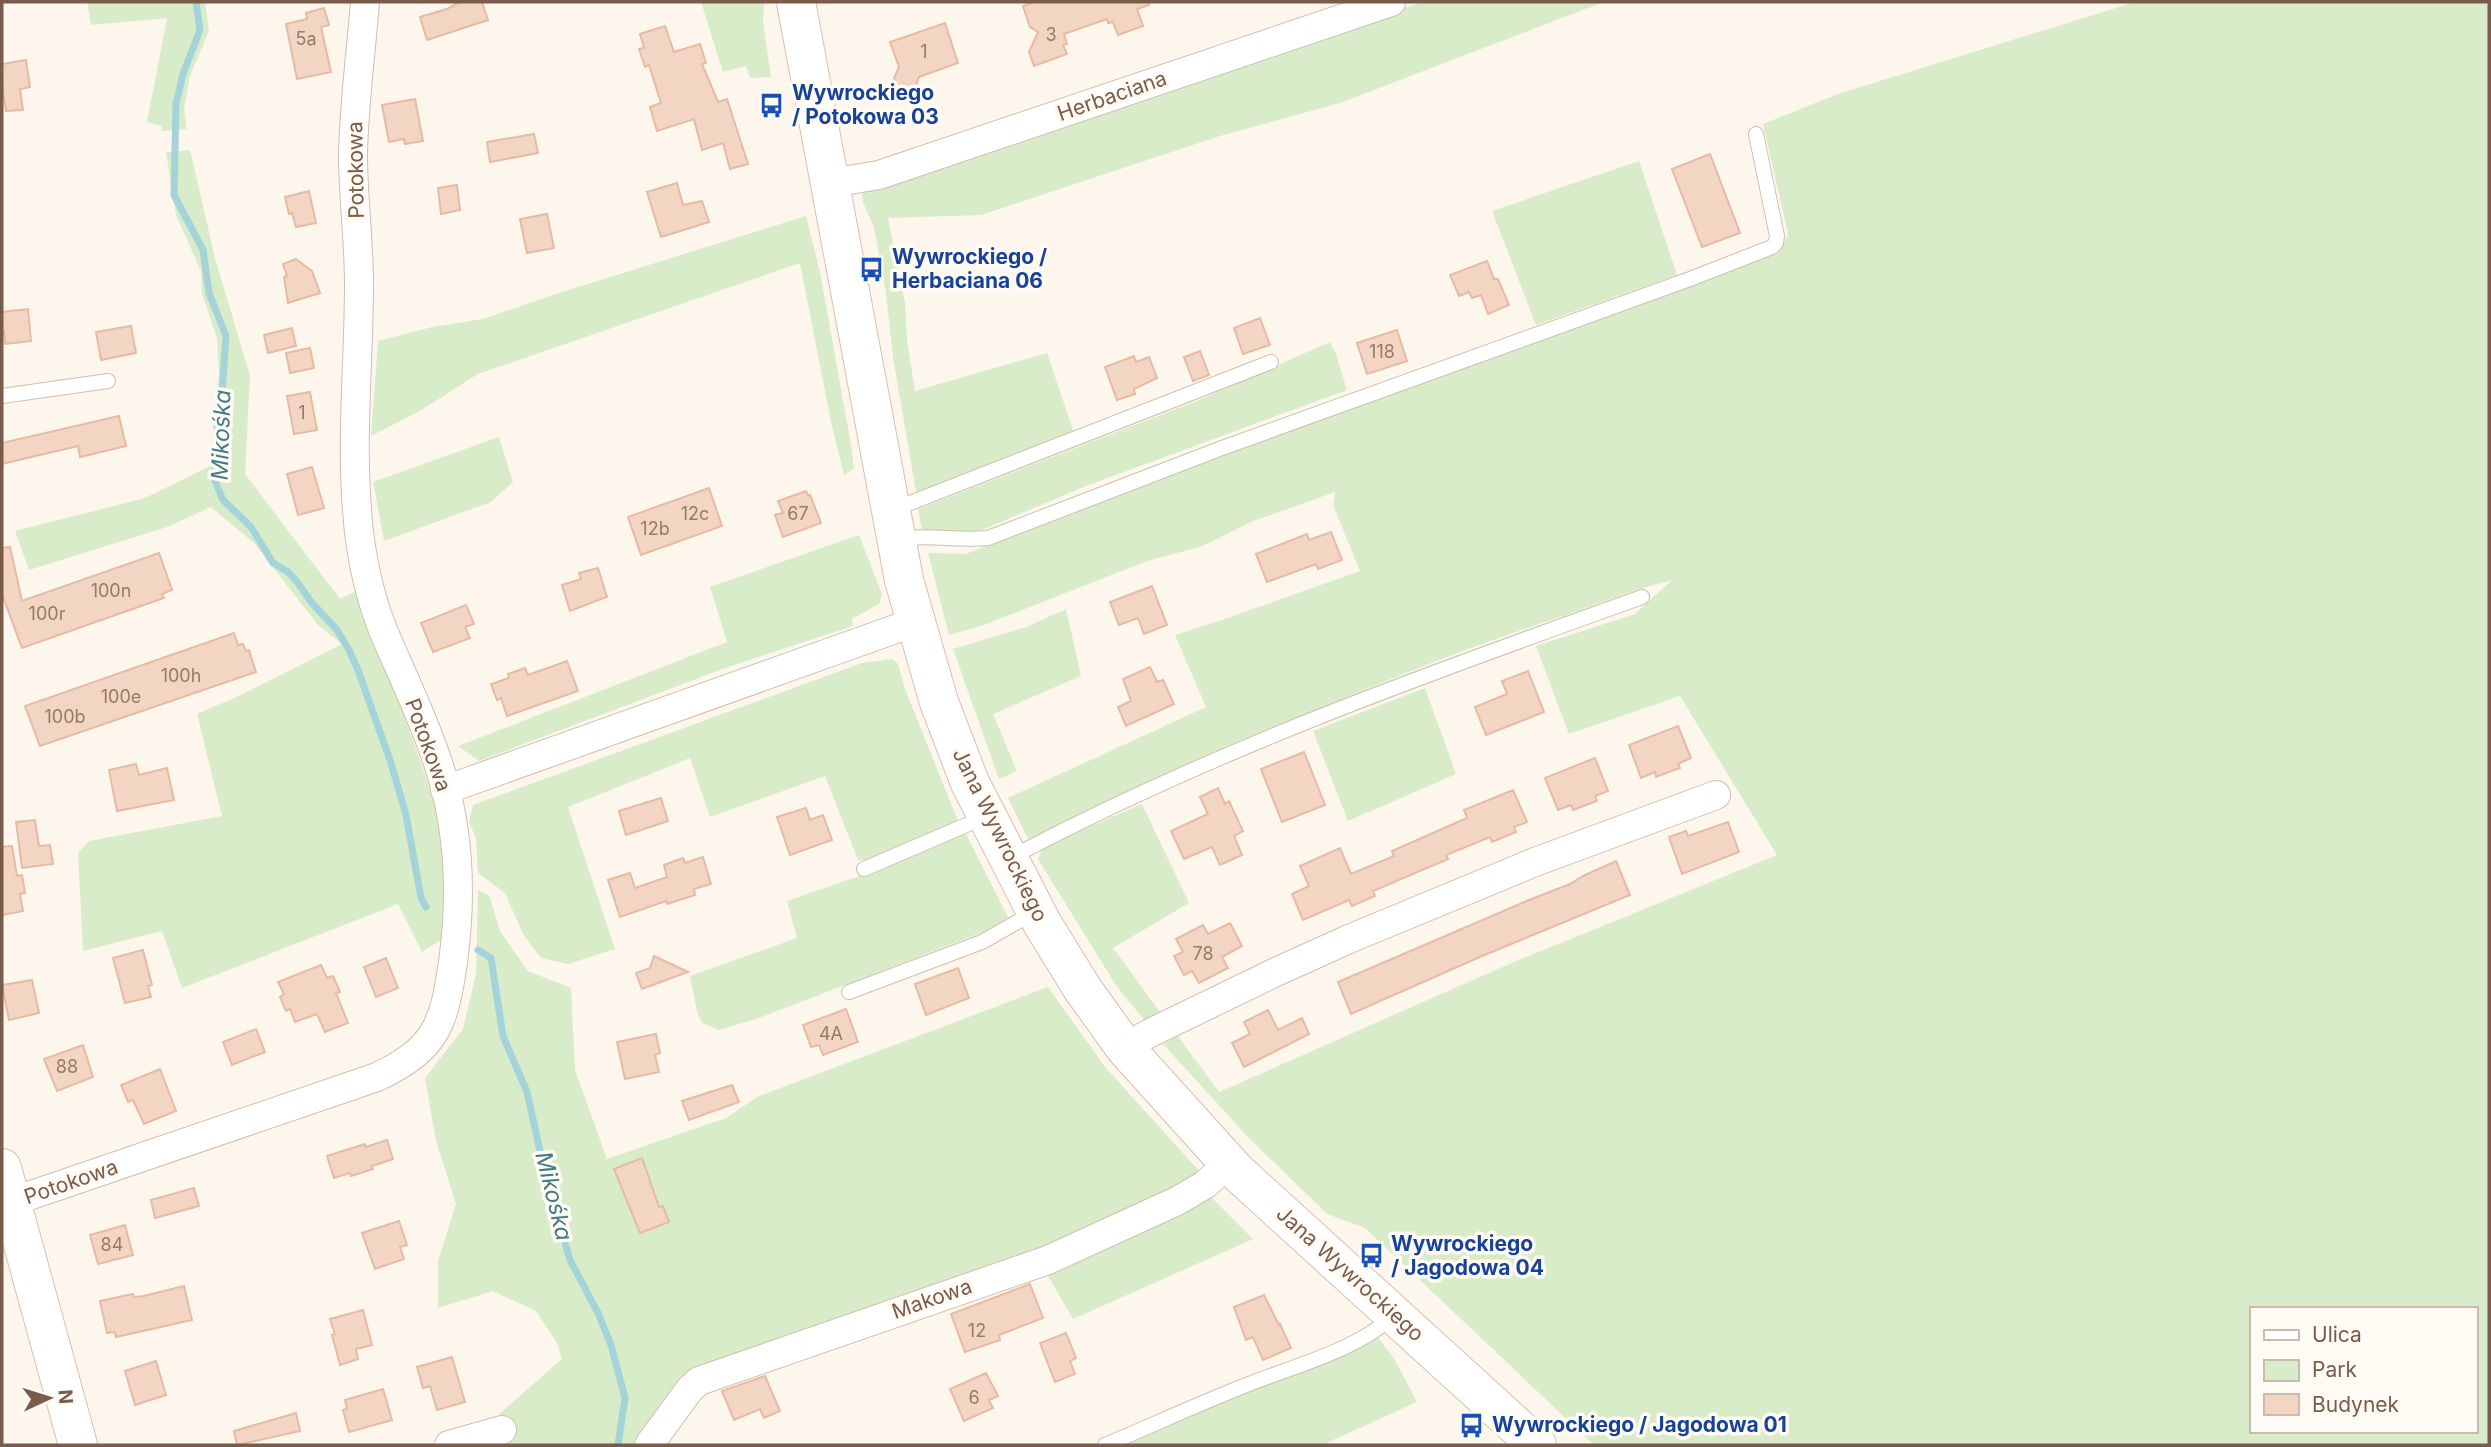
<svg xmlns="http://www.w3.org/2000/svg" width="2491" height="1447" font-family="Inter,sans-serif">
<rect width="100%" height="100%" fill="#fdf6ec"/>
<path fill="#d8ecc9" fill-rule="evenodd" d="M87 2H205L209 31 190 76 184 109 187 129 162 131 161 126 147 122 167 18 91 25Z
M701 2H764L763 22 771 77 750 78 746 66 723 72Z
M1424 2H1604L1340 103 1220 136 981 215 888 218 905 303 907 340 915 391 1047 353 1074 433 916 492 893 357 885 286 874 228 863 202 862 188 1346 25Z
M2135 2H2489V1445H1594L1365 1228 1327 1214 1249 1138 1163 1044 1177 1035 1219 1092 1507 965 1777 855 1680 696 1569 734 1536 646 1635 614 1672 580C1631 590 1591 607 1551 620 1371 680 1200 760 1029 841L1008 798 1206 707 1175 635 1222 620 1360 571 1333 505 1335 492 1251 522 1203 546 1147 561 984 625 949 635 928 553 966 554 1090 503 1441 377 1715 274 1778 254 1788 234 1763 124 1838 94ZM2251 1309H2475V1431H2251Z
M190 150 215 258 250 376 245 474 340 599 359 590 440 816 449 873 443 939 422 952 398 904 182 988 162 931 83 951 78 853 89 841 222 816 197 714 243 694 342 644 318 625 254 543 211 507 167 527 29 570 15 531 145 498 210 466 219 375 217 338 202 294 201 271 176 215 166 152Z
M1639 161 1677 275 1536 325 1492 211Z
M806 216 820 272 851 445 854 468 844 475 831 422 800 263 478 374 418 412 371 436 378 341 432 327 483 319 559 293Z
M1330 342 1336 354 1347 390 1086 486 970 535 922 531 918 509 1197 401Z
M499 437 513 482 491 502 384 541 373 482Z
M859 535 882 594 879 604 852 619 853 626 725 668 479 761 458 746 727 642 710 587Z
M1066 609 1081 676 993 714 1017 771 999 779 953 649 1026 627Z
M893 659 898 664 905 689 958 821 869 861 858 860 825 776 710 817 690 758 568 807 615 949 568 964 541 958 523 934 505 893 478 873 476 838 469 822 473 805 862 663Z
M1425 688 1456 774 1348 821 1313 731Z
M1142 804 1189 903 1113 948 1163 1016 1146 1022 1117 987 1038 859 1043 847Z
M966 834 1008 917 991 929 759 1018 719 1030 702 1023 697 1012 690 976 797 938 787 901 894 864Z
M478 890 489 895 500 931 528 971 571 988 575 1070 607 1159 726 1118 757 1097 1048 987 1106 1068 1201 1173 1038 1257 740 1357 636 1445H510L499 1414 562 1359 557 1343 536 1311 493 1291 438 1308V1261L456 1204 436 1141 425 1078 463 1029 476 974Z
M1207 1193 1253 1239 1073 1319 1044 1269Z
M1378 1337 1395 1360 1417 1402 1322 1445H1120Z"/>
<g fill="none" stroke-linecap="round" stroke-linejoin="round">
<path stroke="#a5d3da" stroke-width="7" d="M196 2 200 30 183 74 176 104 174 195 203 250 209 293 226 336 221 408 217 427 219 440 215 463V481L223 500 251 527 273 563 288 572 298 583 312 603 337 630 349 650 358 670 391 763 406 815 421 898 426 907
M478 950 491 958 503 1036 527 1092 546 1178 570 1260 598 1313 611 1345 625 1398 618 1445"/>
</g>
<path fill="#f3d5c3" stroke="#e6bba3" stroke-width="2" d="M459 2H482L488 20 427 40 420 17 447 9Z
M1034 2H1148L1149 5 1137 9 1143 26 1118 35 1113 22 1108 23 1107 19 1064 34 1067 44 1063 45 1067 54 1034 66 1029 52 1038 32 1030 27 1023 6Z
M324 8 329 25 321 27 331 72 297 79 286 24 307 19 306 13Z
M945 23 958 63 919 77 915 88 906 92 897 87 894 78 899 67 890 42Z
M665 26 674 52 700 44 706 63 702 64 718 102 727 99 748 164 730 169 723 143 702 150 694 119 657 131 650 107 661 103 649 65 645 67 639 49 644 48 640 34Z
M26 60 30 87 20 89 23 110 6 111 2 85V64Z
M415 99 423 141 405 144 404 139 389 142 382 105Z
M534 134 538 153 490 162 487 142Z
M1710 154 1740 233 1702 247 1672 169Z
M677 183 683 205 702 201 709 222 661 237 647 192Z
M457 185 460 210 441 214 438 188Z
M309 191 316 223 296 227 292 213 289 214 285 197Z
M547 214 554 248 527 253 520 219Z
M296 259 312 271 320 293 288 303 284 277 287 276 283 264Z
M1487 261 1494 279H1498L1509 305 1488 314 1481 295 1472 298 1469 292 1459 296 1450 275Z
M28 309 31 341 5 344 4 331H2V312Z
M1260 318 1270 345 1243 354 1234 328Z
M131 326 136 353 101 360 96 332Z
M292 328 296 346 268 353 264 335Z
M1397 330 1407 361 1367 374 1357 343Z
M310 348 314 368 290 373 286 353Z
M1200 351 1209 375 1193 381 1184 357Z
M1134 356 1136 362 1149 357 1157 378 1134 389 1135 394 1117 400 1105 367Z
M310 392 317 430 294 434 287 396Z
M119 416 126 446 80 457 78 446 2 464V443Z
M312 467 324 508 298 515 287 474Z
M709 488 722 526 641 555 628 517Z
M806 491 808 496 810 495 821 523 783 537 775 515 783 513 778 501Z
M1331 532 1342 560 1318 569 1316 564 1267 582 1256 554 1307 534 1309 540Z
M10 547 22 601 159 553 172 590 162 594 164 598 22 648 2 594V548Z
M598 568 607 597 570 611 562 585 581 579 579 573Z
M1152 586 1167 625 1144 634 1138 618 1119 625 1110 602Z
M466 605 474 624 465 627 470 638 433 652 421 623Z
M234 633 238 645 243 644 246 651 249 650 256 672 40 746 25 706Z
M567 661 578 691 507 716 501 698 497 700 491 684 509 678 508 674 525 668 528 675Z
M1150 667 1157 682 1163 680 1174 704 1126 726 1118 707 1131 701 1123 679Z
M1528 671 1544 712 1486 735 1475 707 1507 694 1502 681Z
M1678 726 1691 758 1678 764 1680 768 1656 777 1655 772 1641 778 1629 745Z
M1304 752 1325 805 1282 822 1261 769Z
M1595 758 1608 791 1595 796 1597 801 1573 810 1571 805 1558 810 1545 778Z
M136 764 139 775 167 768 174 800 117 811 109 770Z
M1218 788 1225 804 1229 801 1243 831 1234 836 1242 855 1220 865 1212 847 1184 859 1171 831 1208 814 1200 797Z
M1513 790 1527 822 1514 827 1516 832 1492 842 1490 837 1446 855 1448 859 1373 891 1375 896 1352 906 1349 900 1303 920 1292 894 1309 886 1300 866 1340 848 1351 874 1394 856 1392 851 1467 818 1464 810Z
M661 798 668 821 626 835 619 811Z
M806 808 810 820 823 815 832 840 790 855 777 817Z
M35 820 39 846 50 845 53 864 22 868 16 822Z
M1728 822 1739 852 1682 874 1669 837 1686 831 1688 836Z
M12 846 17 876 22 875 25 893 20 894 23 911 2 915V847Z
M703 857 711 884 694 889 695 895 667 904 666 901 620 917 608 880 630 873 635 888 667 877 664 865 683 858 685 863Z
M1616 861 1630 895 1482 956 1351 1014 1338 982 1529 900 1570 884 1583 876Z
M1230 923 1242 946 1222 957 1228 968 1199 983 1192 971 1184 975 1174 956 1183 952 1176 939 1203 925 1208 934Z
M143 950 152 985 148 986 151 997 125 1003 113 958Z
M654 956 688 972 642 989 636 973 650 968Z
M386 958 398 988 376 997 364 967Z
M321 965 327 978 333 976 340 992 336 993 348 1023 325 1032 317 1014 295 1022 290 1009 286 1011 280 997 284 994 278 982Z
M958 968 969 998 926 1015 915 984Z
M32 980 39 1013 9 1020 2 985Z
M846 1009 858 1042 823 1055 819 1045 811 1047 803 1025Z
M1268 1010 1278 1030 1302 1018 1309 1034 1244 1067 1232 1043 1250 1034 1244 1022Z
M256 1029 265 1052 232 1065 223 1042Z
M656 1034 660 1053 655 1055 659 1072 625 1079 617 1042Z
M83 1045 93 1077 57 1091 44 1059Z
M160 1069 176 1111 144 1124 133 1100 128 1102 121 1085Z
M732 1085 739 1102 689 1120 682 1101Z
M387 1140 393 1159 372 1166 373 1169 351 1176 350 1173 334 1178 327 1156 365 1144 366 1147Z
M642 1158 659 1207 663 1206 669 1222 640 1233 614 1169Z
M194 1188 199 1206 155 1218 151 1200Z
M399 1221 407 1245 400 1247 404 1259 375 1269 362 1233Z
M125 1225 133 1255 98 1264 90 1235Z
M1030 1284 1043 1318 999 1335 1000 1340 965 1352 951 1314Z
M184 1286 192 1320 116 1337 115 1332 107 1333 100 1301 133 1294 134 1297 144 1296Z
M1264 1295 1279 1325 1280 1324 1291 1348 1263 1360 1253 1337 1246 1340 1234 1307Z
M363 1310 372 1345 356 1349 358 1359 340 1365 332 1335 335 1334 330 1319Z
M1066 1333 1076 1358 1070 1361 1075 1374 1055 1382 1040 1343Z
M452 1357 465 1402 437 1410 430 1386 423 1388 417 1367Z
M156 1361 166 1395 135 1405 125 1371Z
M986 1373 998 1396 989 1400 993 1408 964 1421 950 1389Z
M765 1376 780 1411 764 1418 760 1409 734 1420 722 1391Z
M383 1389 392 1420 349 1432 343 1410 347 1409 345 1400Z
M296 1413 300 1431 237 1445 234 1431Z"/>
<g fill="none" stroke-linecap="round" stroke-linejoin="round">
<defs>
<path id="lane" d="M2 396 108 381
M892 510 1271 362
M898 539C928 534 957 541 988 538L1222 448 1690 279 1772 247 1776 243 1777 236 1756 134
M1010 858C1211 751 1427 674 1642 597
M864 869 985 817
M849 992 982 942 1033 913
M1105 1445C1153 1425 1200 1403 1249 1384 1297 1365 1354 1351 1394 1316"/>
<path id="street" d="M831 183 879 175 1391 2
M445 790 915 622
M1125 1048 1148 1034 1278 971 1349 939 1535 862 1716 795
M11 1202 377 1077C436 1049 444 1025 453 962 463 889 459 816 432 746 419 710 403 676 388 642 370 601 360 554 357 510 351 435 359 359 359 284 359 240 353 197 353 154 354 103 361 53 365 2
M449 1445 502 1430
M649 1445 690 1389 699 1381 1048 1260 1177 1201 1206 1184 1228 1163"/>
<path id="secondary" d="M796 2 904 580 939 702 970 783 1042 923 1082 988 1125 1048 1236 1171 1537 1445
M2 1168 78 1445"/>
</defs>
<use href="#lane" stroke="#d1beb0" stroke-width="16"/>
<use href="#street" stroke="#d1beb0" stroke-width="30"/>
<use href="#secondary" stroke="#d6c0b0" stroke-width="40"/>
<use href="#lane" stroke="#fff" stroke-width="14"/>
<use href="#street" stroke="#fff" stroke-width="28"/>
<use href="#secondary" stroke="#fff" stroke-width="38"/>
</g>
<defs>
<symbol id="bus-bare" viewBox="-9 -9 18 18"><path d="M-5-6H5V4H4V6H2V4H-2V6H-4V4H-5ZM-3.5-4V0h7V-4ZM-3.5 1.2v1.5H-2V1.2ZM2 1.2v1.5H3.5V1.2Z" fill="#1a4fb4" stroke="#fffaf3" stroke-width="2.5" paint-order="stroke"/></symbol>
</defs>
<g fill-rule="evenodd">
<use href="#bus-bare" x="754" y="88" width="35" height="35"/>
<use href="#bus-bare" x="854" y="252" width="35" height="35"/>
<use href="#bus-bare" x="1354" y="1238" width="35" height="35"/>
<use href="#bus-bare" x="1454" y="1408" width="35" height="35"/>
</g>
<g text-anchor="middle" stroke-width="7" stroke-linejoin="round" paint-order="stroke">
<g font-size="18" fill="#987a6a">
<text x="1051" y="41">3</text>
<text x="306" y="45">5a</text>
<text x="924" y="58">1</text>
<text x="1382" y="358">118</text>
<text x="302" y="419">1</text>
<text x="695" y="520">12c</text>
<text x="798" y="520">67</text>
<text x="655" y="535">12b</text>
<text x="111" y="597">100n</text>
<text x="47" y="620">100r</text>
<text x="181" y="682">100h</text>
<text x="121" y="703">100e</text>
<text x="65" y="723">100b</text>
<text x="1203" y="960">78</text>
<text x="831" y="1040">4A</text>
<text x="67" y="1073">88</text>
<text x="112" y="1251">84</text>
<text x="977" y="1337">12</text>
<text x="974" y="1404">6</text>
</g>
<g font-size="21" font-weight="bold" fill="#164399" stroke="#fffaf3" text-anchor="start">
<text x="792" y="100">Wywrockiego<tspan x="792" dy="24">/ Potokowa 03</tspan></text>
<text x="892" y="264">Wywrockiego /<tspan x="892" dy="24">Herbaciana 06</tspan></text>
<text x="1391" y="1251">Wywrockiego<tspan x="1391" dy="24">/ Jagodowa 04</tspan></text>
<text x="1492" y="1432">Wywrockiego / Jagodowa 01</text>
</g>
<g font-size="21" fill="#7a5c4d" stroke="#fffaf3">
<text transform="translate(1112 96) rotate(-19)" y="7">Herbaciana</text>
<text transform="translate(356 170) rotate(-91)" y="7">Potokowa</text>
<text transform="translate(428 745) rotate(70)" y="7">Potokowa</text>
<text transform="translate(1000 835) rotate(64)" y="7">Jana Wywrockiego</text>
<text transform="translate(71 1182) rotate(-19)" y="7">Potokowa</text>
<text transform="translate(1350 1274) rotate(42)" y="7">Jana Wywrockiego</text>
<text transform="translate(932 1299) rotate(-19)" y="7">Makowa</text>
</g>
<g font-size="23" font-style="italic" fill="#437c86" stroke="#fffaf3">
<text transform="translate(221 435) rotate(-88)" y="8">Mikośka</text>
<text transform="translate(554 1196) rotate(76)" y="8">Mikośka</text>
</g>
</g>
<rect width="2491" height="1447" fill="none" stroke="#7a5c4d" stroke-width="7"/>
<rect x="2250" y="1307" width="228" height="126" fill="#fffaf3" stroke="#cabbb1" stroke-width="2"/>
<rect x="2264" y="1330" width="35" height="10" fill="#ffffff" stroke="#cabbb1" stroke-width="2"/>
<text x="2312" y="1342" font-size="21" fill="#7a5c4d">Ulica</text>
<rect x="2264" y="1360" width="35" height="21" fill="#d8ecc9" stroke="#cabbb1" stroke-width="2"/>
<text x="2312" y="1377" font-size="21" fill="#7a5c4d">Park</text>
<rect x="2264" y="1394" width="35" height="21" fill="#f3d5c3" stroke="#cabbb1" stroke-width="2"/>
<text x="2312" y="1412" font-size="21" fill="#7a5c4d">Budynek</text>
<g transform="translate(49 1398) rotate(86)" stroke="#fffaf3" stroke-width="5" paint-order="stroke">
<path d="M0-5L12 26L0 18L-12 26Z" fill="#7a5c4d"/>
<text y="-10" font-size="19" font-weight="bold" text-anchor="middle" fill="#7a5c4d">N</text>
</g>
</svg>
